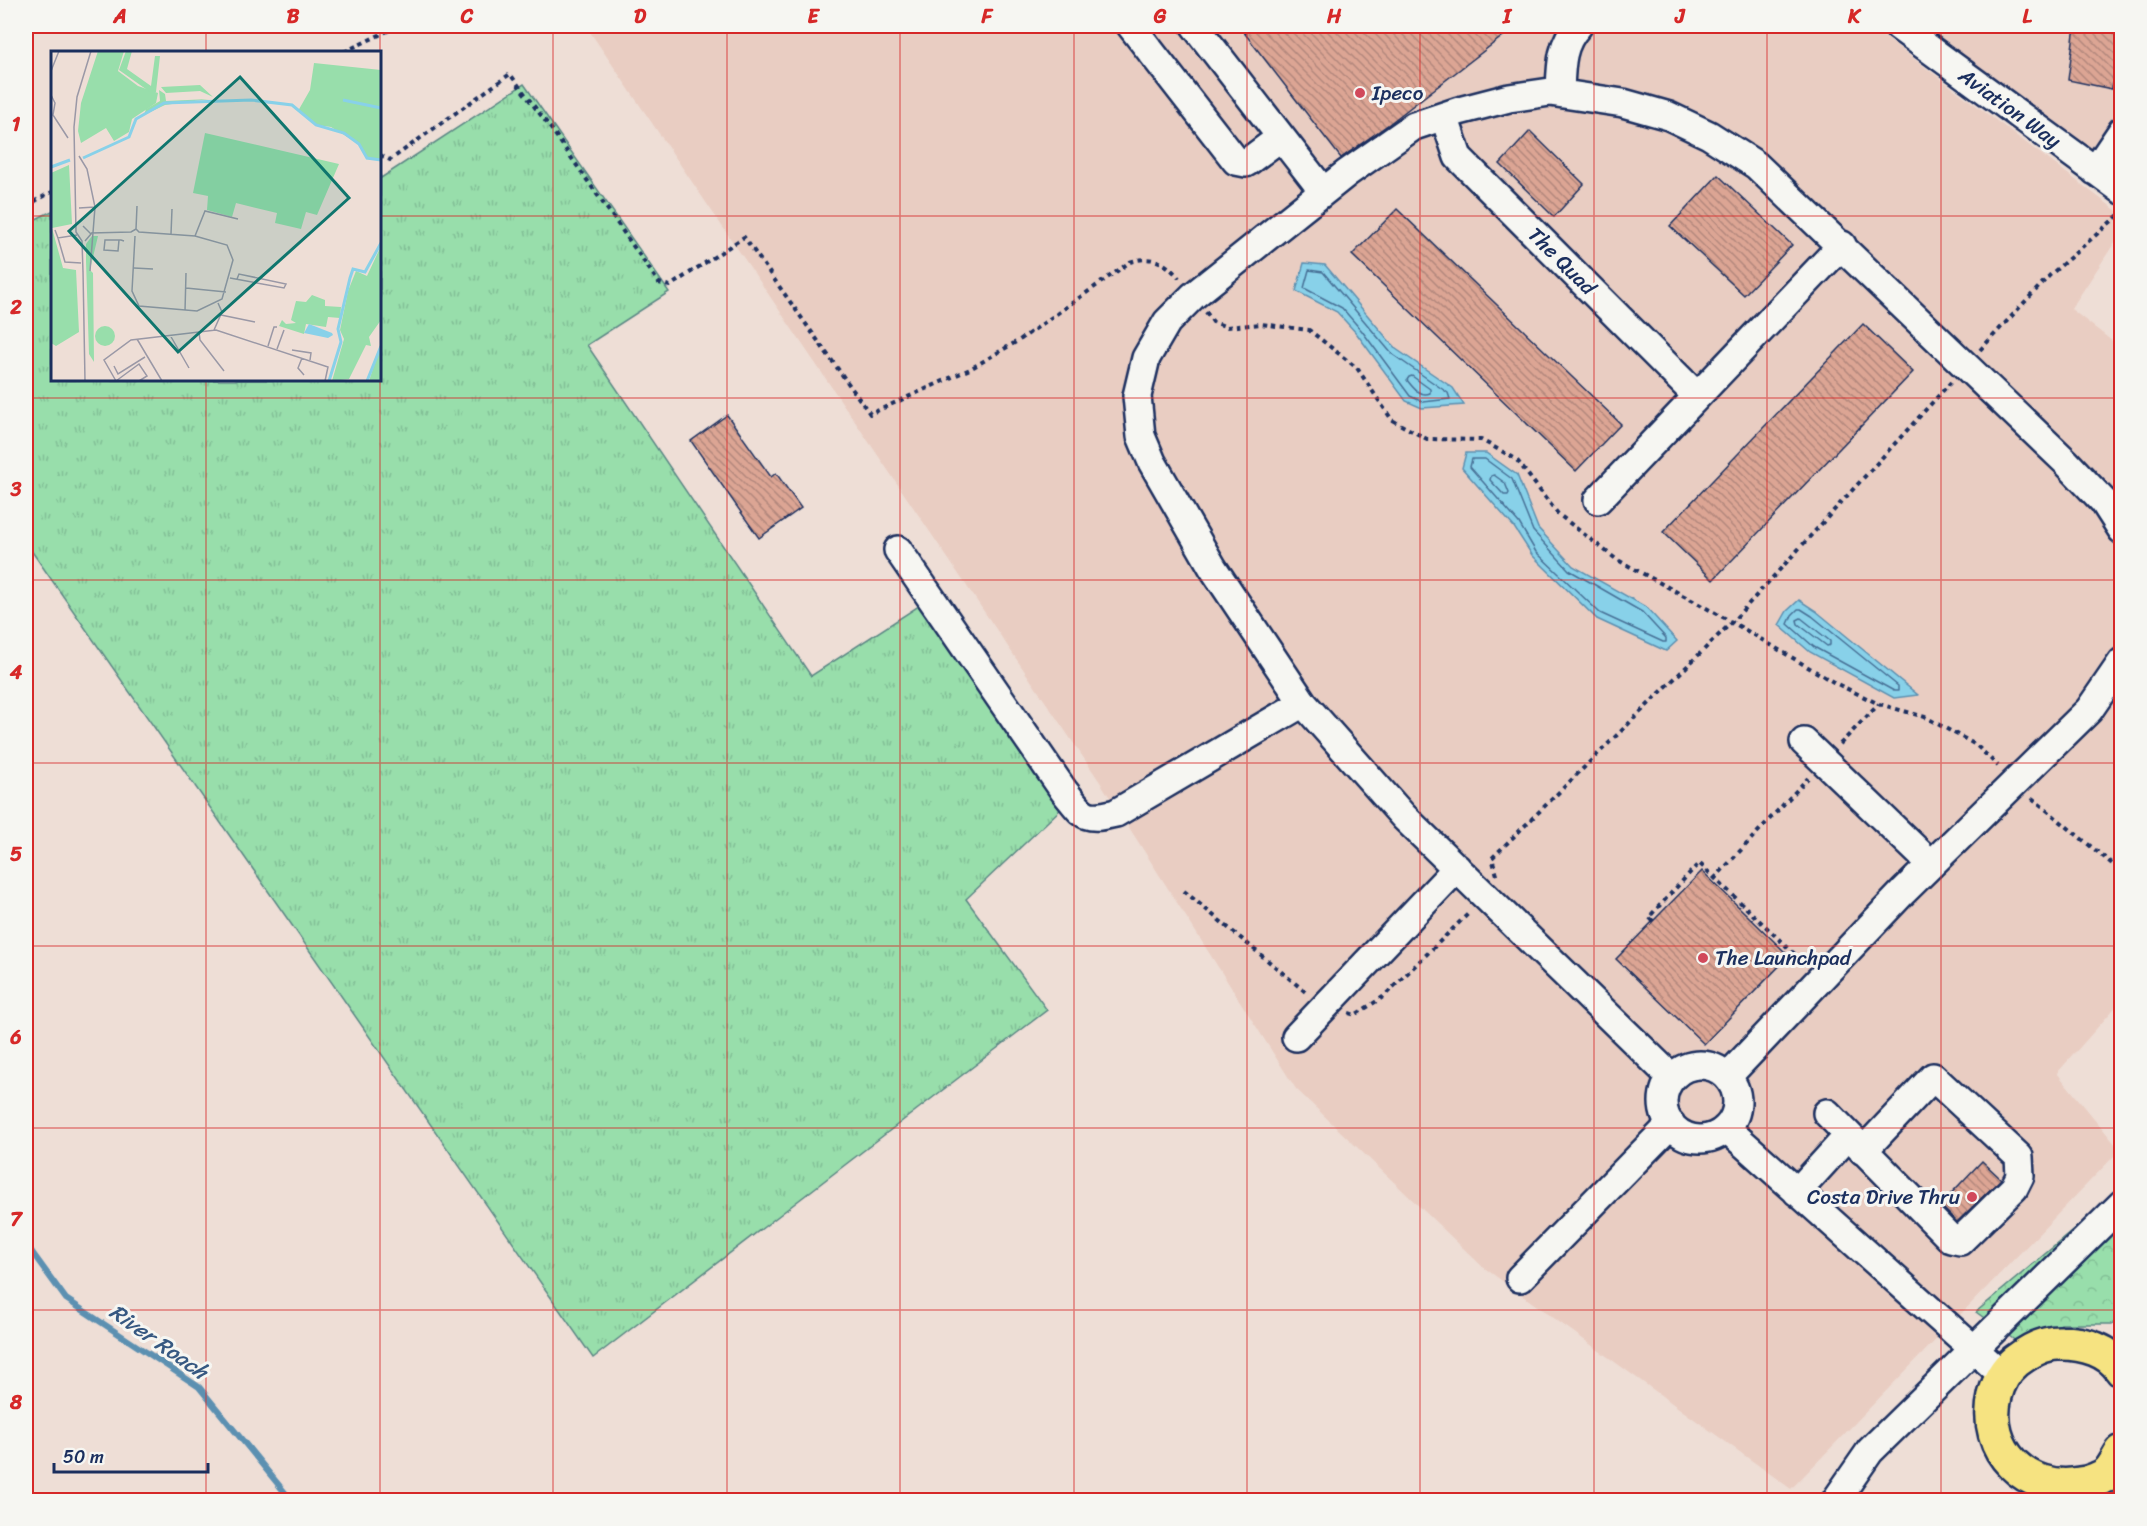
<svg xmlns="http://www.w3.org/2000/svg" width="2147" height="1526" font-family="Sriracha,sans-serif">
<defs>
<pattern id="grass-tufts" width="24" height="20" patternUnits="userSpaceOnUse" patternTransform="scale(1.5)"><rect width="24" height="20" fill="#98deab"/><path d="M3 7l-1-3M5 7V3M7 7l1-3M15 17l-1-3M17 17v-4M19 17l1-3" fill="none" stroke="#82bf96"/></pattern>
<pattern id="forest-crowns" width="20" height="18" patternUnits="userSpaceOnUse" patternTransform="scale(1.5)"><rect width="20" height="18" fill="#98deab"/><path d="M2 6a3 3 0 1 1 6 0M12 15a3 3 0 1 1 6 0" fill="none" stroke="#82bf96"/></pattern>
<pattern id="building-back-hatch" width="6" height="6" patternUnits="userSpaceOnUse" patternTransform="scale(1.5)"><rect width="6" height="6" fill="#dca594"/><path d="M-1 5l2 2M0 0l6 6M5-1l2 2" fill="none" stroke="#b2877c"/></pattern>
</defs>
<rect width="100%" height="100%" fill="#eeded6"/>
<filter id="ink" filterUnits="userSpaceOnUse"><feTurbulence type="fractalNoise" baseFrequency=".0167" numOctaves="2"/><feDisplacementMap in="SourceGraphic" scale="12" xChannelSelector="R" yChannelSelector="G"/><feConvolveMatrix kernelMatrix="1 2 1 2 8 2 1 2 1" color-interpolation-filters="sRGB"/></filter>
<g filter="url(#ink)">
<path fill="#e9cdc2" d="M586 26H1870L2121 214V233L2071 309 2121 348V1001L2057 1073 2120 1150 1791 1489 1483 1267 1296 1089 1100 782Z
M1898 26H2121V190Z"/>
<path fill="url(#grass-tufts)" stroke="#5a8684" stroke-width="1.5" d="M524 84 669 292 587 345 811 676 928 600 1063 807 966 899 1047 1010 593 1358 26 543V224L52 211V380H380V175L381 178Z"/>
<path fill="url(#forest-crowns)" stroke="#5a8684" stroke-width="1.5" d="M2121 1190V1315L2112 1324H2061L2020 1344 1976 1312Z"/>
<path fill="#88d1e9" stroke="#5c90b1" stroke-width="1.5" d="M1304 263 1325 265 1396 349 1453 388 1464 405 1422 408 1406 401 1357 334 1337 312 1296 291Z
M1466 453H1486L1517 475 1538 528 1573 566 1646 607 1677 641 1666 651 1597 619 1532 555 1514 527 1462 468Z
M1799 600 1816 611 1918 695 1894 698 1810 652 1779 625 1787 611Z"/>
<g fill="none" stroke-linecap="round" stroke-linejoin="round">
<path stroke="#477096" stroke-width="1.5" d="M1309 270 1323 272 1392 354 1448 393 1450 399 1423 402 1410 396 1362 331 1342 308 1304 288Z
M1409 377 1412 376 1430 389V393C1420 397 1413 388 1407 380Z
M1472 459H1485L1512 479 1533 531 1569 570 1642 612 1666 638V642H1663L1600 613 1536 552 1519 523 1470 467Z
M1491 476 1494 475 1505 483 1509 493 1508 495H1504L1490 480Z
M1798 609H1801L1812 616 1898 686V691H1894L1814 647 1788 624 1792 615Z
M1801 618 1830 641V645L1827 646 1798 624 1797 620Z"/>
<path stroke="#5c90b1" stroke-width="6" d="M26 1244 66 1299 199 1387 291 1500"/>
</g>
<path fill="url(#building-back-hatch)" stroke="#1b2f5e" stroke-width="1.5" d="M1239 26H1516L1389 124 1341 158Z
M2075 26H2120L2112 89 2068 80Z
M1530 131 1584 184 1554 217 1500 164Z
M1718 175 1792 245 1744 295 1670 226Z
M1397 209 1621 424 1576 471 1352 255Z
M1863 324 1913 372 1713 580 1663 532Z
M727 415 771 477 776 473 801 508 759 538 691 441Z
M1702 871 1789 956 1704 1044 1616 959Z
M1982 1161 2001 1179 1957 1222 1940 1205Z"/>
<g fill="none" stroke-linecap="round" stroke-linejoin="round">
<defs>
<path id="minor" d="M1131 26 1236 161 1246 163 1281 137
M1195 26 1323 191
M1898 26 2122 190
M1560 93C1561 68 1560 45 1578 26
M1444 116 1458 157 1697 396
M2095 171 2122 131
M1598 500 1842 245
M898 550 1064 791C1084 815 1083 821 1116 813L1303 703
M1804 742 1931 864
M1296 1037 1457 868
M1663 1102a37 37 0 1 1 74 0a37 37 0 1 1-74 0Z
M1727 1077 1903 892 2089 710 2122 662
M1672 1078 1404 817 1303 703 1213 568 1152 462 1141 436 1137 396 1146 358 1167 322 1193 296 1347 173 1414 126 1459 111 1509 98 1550 92 1623 103 1669 116 1709 135 1756 165 2066 462 2104 502 2122 530
M1827 1113 1951 1239 1960 1241 2014 1188 2020 1176 2019 1157 1933 1077 1863 1151
M1726 1128 2004 1376
M1797 1192 1848 1136
M1520 1278 1671 1124
M1836 1500 1870 1451 2122 1204"/>
<path id="major" d="M2122 1370C2109 1350 2084 1343 2061 1343 2044 1342 2029 1351 2016 1361 2005 1370 1998 1384 1995 1396 1982 1450 2027 1494 2080 1484 2089 1483 2103 1478 2109 1472 2114 1467 2118 1458 2122 1452"/>
</defs>
<use href="#minor" stroke="#1b2f5e" stroke-width="32"/>
<use href="#major" stroke="#1b2f5e" stroke-width="38"/>
<path stroke="#1b2f5e" stroke-width="4" stroke-dasharray="4.5 4.5" stroke-linecap="butt" d="M344 52 398 26
M380 155 390 160 510 74 552 130 659 283 670 286 744 237 870 414 970 369 1021 339 1130 262C1151 255 1165 261 1179 278
M26 206 52 192
M1206 312 1213 322 1227 327 1261 324 1309 330 1357 368 1392 420 1427 439 1481 440 1516 459 1558 514 1616 559 1732 622 1835 683 1879 704 1925 717 1976 745 1998 766
M1980 350 2050 275 2121 213
M1840 744 1879 704
M2032 798 2122 872
M1497 875 1492 858 1732 622 1951 382
M1714 879 1808 778
M1184 891 1308 994
M1653 921 1649 917 1699 863 1805 964
M1349 1013 1355 1015 1383 997 1470 912"/>
<use href="#minor" stroke="#f6f6f2" stroke-width="27"/>
<use href="#major" stroke="#f6e381" stroke-width="33"/>
</g>
</g>
<path fill="none" stroke="#d62828" stroke-width="1.5" stroke-opacity="0.55" d="M206 26V52M380 26V1500M553 26V1500M727 26V1500M900 26V1500M1074 26V1500M1247 26V1500M1420 26V1500M1594 26V1500M1767 26V1500M1941 26V1500M26 216H52M380 216H2122M206 380V1500M26 398H2122M26 580H2122M26 763H2122M26 946H2122M26 1128H2122M26 1310H2122"/>
<g fill="#d1495b" stroke="#f6f6f2" stroke-width="2">
<circle cx="1360" cy="93" r="6"/>
<circle cx="1703" cy="958" r="6"/>
<circle cx="1972" cy="1197" r="6"/>
</g>
<g text-anchor="middle" stroke-width="6" stroke-linejoin="round" paint-order="stroke">
<g font-size="21" fill="#1b2f5e" stroke="#f6f6f2" text-anchor="start">
<text x="1372" y="100">Ipeco</text>
<text x="1715" y="965">The Launchpad</text>
<text x="1960" y="1204" text-anchor="end">Costa Drive Thru</text>
</g>
<g font-size="21" fill="#1b2f5e" stroke="#f6f6f2">
<text transform="translate(2010 108) rotate(36)" y="7">Aviation Way</text>
<text transform="translate(1562 261) rotate(45)" y="7">The Quad</text>
</g>
<g font-size="22" font-style="italic" fill="#365881" stroke="#f6f6f2">
<text transform="translate(159 1341) rotate(35)" y="8">River Roach</text>
</g>
</g>
<g transform="translate(51 51)">
<rect width="330" height="330" fill="#eeded6"/>
<path d="M47 0H73L67 20 87 35 107 42 105 52 81 68 78 81 63 90 55 77 30 92 27 80 30 52ZM263 12 330 19V109L316 107 308 93 280 76 265 74 247 60 259 39ZM154 82 288 113 266 164 255 161 250 178 224 172 226 162 185 152 181 166 156 159 157 145 142 142ZM18 114 21 173 1 177 12 217 25 219 28 281 5 295 0 292V122ZM330 195V269L318 286 320 295 315 294 298 328 281 330 293 288 289 279 297 240 305 220 316 225ZM330 298V330H318L327 302Z" fill="#98deab"/>
<path d="M75 0H81L76 18 100 35 104 5H109L105 41H99L68 19ZM149 34 162 46 149 40 115 42 110 36ZM108 39 114 43 115 50 158 48 114 54 93 64 95 58 109 50ZM41 185H47L39 219 42 222 43 311 38 303 35 210V193ZM261 244 274 249V255L290 256 289 267 277 266 275 276 255 273 253 283 228 275 231 269 235 273 245 272 240 269 245 250 255 251Z" fill="#98deab"/>
<path d="M44 285a10 10 0 1 1 20 0a10 10 0 1 1-20 0Z" fill="#98deab"/>
<path d="M258 273 281 282 282 284 277 287 253 282Z" fill="#88d1e9"/>
<path fill="none" stroke="#88d1e9" stroke-width="3" d="M292 49 330 57M32 107 78 86 85 68 113 52 200 49 241 54 265 74 293 82 308 93 316 107 330 109M0 116 19 109M278 330 290 291 287 278 299 227 302 218 314 221 330 192M316 330 330 295"/>
<path fill="none" stroke="#9a98a6" stroke-width="1.5" d="M0 20 8 0M0 44 4 52 2 64 17 87M28 157 44 156 36 118 28 105M32 175 40 183 34 190M85 178 86 155M4 179 7 187 26 184M40 182 80 181 85 178 88 181 144 185 176 194 182 209 171 248 146 260 88 255 81 240 84 185M120 183 121 158M144 185 154 160 187 168M7 187 14 211 30 212M68 189 67 200 53 199 54 189H70L73 190M83 217 102 218M32 220 34 330M39 220 44 156M32 221 31 190 25 181 23 76 26 46 40 0M179 227 233 237 235 233 188 223 186 228M135 237 175 241M134 260 135 222M170 264 204 271M163 279 171 261 167 252M148 281 149 289 173 320M119 284 138 317M86 288 111 330M217 295 223 276H226M226 298 233 279M241 299 260 302 259 309M251 307 247 317 253 324M63 315 67 323 94 306M65 330 53 309 80 289 165 279 277 316 274 330M65 330 88 313 96 325 88 330"/>
<path fill="#0f766e" fill-opacity="0.15" stroke="#0f766e" stroke-width="3" d="M189 26 298 147 127 301 18 180Z"/>
<rect width="330" height="330" fill="none" stroke="#1b2f5e" stroke-width="3"/>
</g>
<rect width="2147" height="1526" fill="none" stroke="#f6f6f2" stroke-width="66"/>
<path d="M54 1463v9h154v-9" fill="none" stroke="#1b2f5e" stroke-width="3"/>
<text x="63" y="1463" font-size="18" fill="#1b2f5e" stroke="#f6f6f2" stroke-width="4.5" paint-order="stroke">50 m</text>
<rect x="33" y="33" width="2081" height="1460" fill="none" stroke="#d62828" stroke-width="2"/>
<g font-size="20" text-anchor="middle" font-weight="bold" fill="#d62828">
<text x="120" y="23">A</text>
<text x="293" y="23">B</text>
<text x="467" y="23">C</text>
<text x="640" y="23">D</text>
<text x="813" y="23">E</text>
<text x="987" y="23">F</text>
<text x="1160" y="23">G</text>
<text x="1334" y="23">H</text>
<text x="1507" y="23">I</text>
<text x="1680" y="23">J</text>
<text x="1854" y="23">K</text>
<text x="2027" y="23">L</text>
<text x="16" y="131">1</text>
<text x="16" y="314">2</text>
<text x="16" y="496">3</text>
<text x="16" y="679">4</text>
<text x="16" y="861">5</text>
<text x="16" y="1044">6</text>
<text x="16" y="1226">7</text>
<text x="16" y="1409">8</text>
</g>
</svg>
